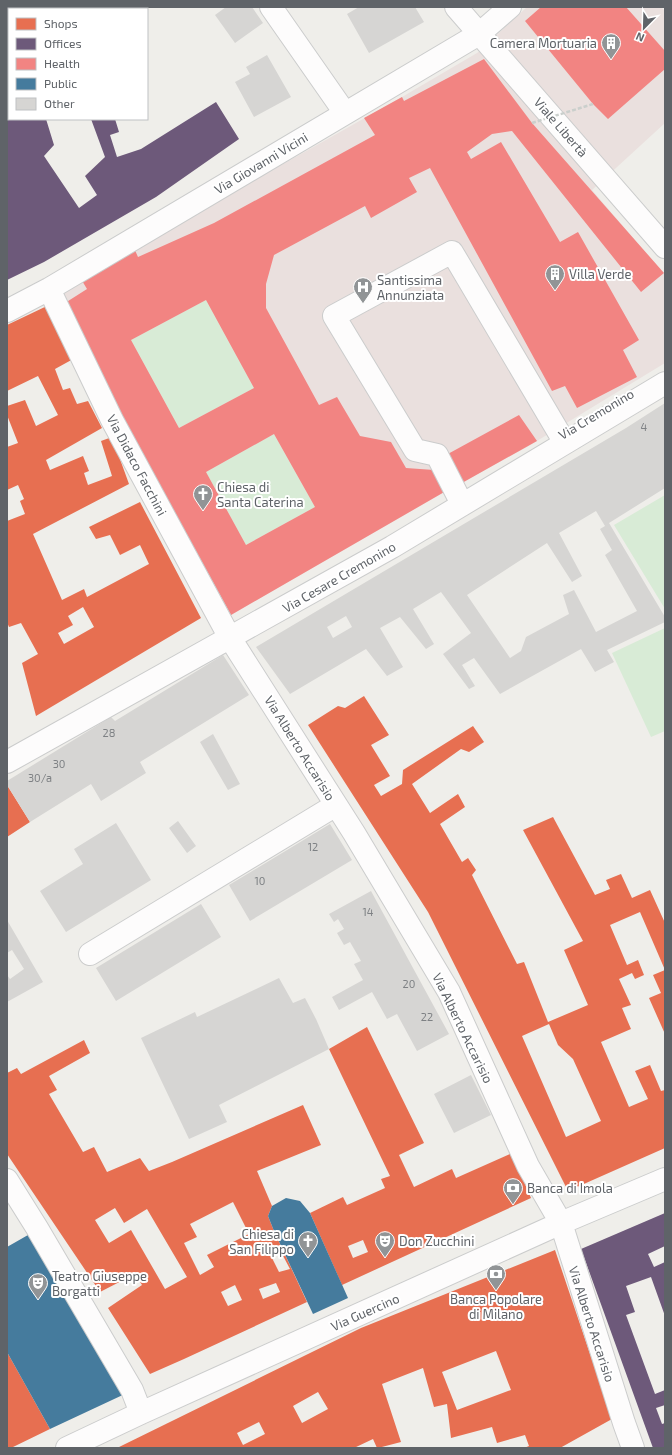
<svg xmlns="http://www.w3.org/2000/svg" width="672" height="1455" font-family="'Exo 2',sans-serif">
<rect width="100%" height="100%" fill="#efeeea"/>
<path fill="#eae0de" d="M527 7H661L665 11V123L592 190 665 275V363L527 447 446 491 231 615 56 295 134 248 402 97 477 53Z"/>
<path fill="#d8ebd6" d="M206 300 254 388 179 428 131 340Z
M274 434 315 507 246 545 206 472Z
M665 495V609L614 525Z
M665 628V731L651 737 612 653Z"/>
<path fill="#e76f51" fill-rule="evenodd" d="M49 305 75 358 55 369 63 390 70 388 77 404 88 401 102 428 46 460 50 470 83 456 89 471 84 473 88 485 112 476 101 441 112 437 129 484 33 534 62 600 84 589 87 597 149 564 140 545 120 555 110 535 96 539 89 527 140 502 201 618 36 716 22 663 38 654 21 623 9 627 7 622V521L25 514 20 501 24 499 18 485 7 490V447L18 443 7 415V406L25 400 36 426 58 415 38 376 7 391V325ZM83 607 94 627 64 644 58 633 73 625 68 616Z
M364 696 389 735 371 745 390 776 374 785 381 796 402 784 403 770 473 726 484 742 469 752 461 749 412 784 430 813 458 794 465 807 440 824 462 862 468 858 476 870 472 875 517 964 524 962 548 1022 588 1005 564 950 583 941 523 830 553 817 595 895 610 889 606 880 621 874 632 898 650 890 665 923V1034L649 998 661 993 653 975 665 970 640 912 610 925 627 965 638 960 644 975 635 979 632 973 619 979 631 1005 622 1008 631 1029 601 1042 629 1107 648 1099 635 1071 650 1065 661 1091 665 1090V1148L568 1191 428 912 308 725 338 706 345 708ZM549 1024 558 1045 573 1059 601 1121 566 1137 522 1036Z
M7 785 30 822 7 837Z
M367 1027 424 1143 399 1155 414 1187 452 1169 456 1178 512 1153 531 1198 342 1285 310 1213 343 1197 347 1205 385 1188 381 1179 390 1176 329 1049ZM363 1240 368 1252 353 1258 348 1246Z
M84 1040 90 1053 49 1076 57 1090 49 1094 83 1152 94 1147 107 1172 140 1158 149 1171 172 1162 303 1105 321 1145 257 1171 272 1206 268 1216 274 1231 307 1302 184 1359 150 1374 108 1308 142 1285 135 1274 100 1292 7 1154V1073L17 1068 21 1074ZM233 1202 249 1234 207 1255 214 1267 200 1275 184 1243 197 1237 190 1224ZM115 1208 124 1223 147 1209 187 1277 165 1289 131 1230 109 1243 95 1220ZM281 1252 290 1269 279 1272 271 1256ZM276 1283 280 1292 263 1299 259 1289ZM235 1285 242 1300 228 1306 221 1292Z
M555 1250 612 1419 560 1448H524L529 1446 525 1435 497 1443 492 1427 451 1438 447 1404 434 1407 423 1368 382 1384 401 1442 378 1448H377L373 1439 354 1448H117L361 1328ZM496 1351 511 1390 457 1410 442 1372ZM318 1392 328 1409 302 1423 293 1406ZM259 1422 265 1434 243 1445 237 1433Z
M7 1352 50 1429 11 1448H7Z"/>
<path fill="#6d597a" d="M9 26V97L7 91V27Z
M216 102 239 139 156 197 44 262 7 280V116L9 115V119H46L54 145 44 156 79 208 97 195 85 176 105 157 91 119H115L119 132 110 135 117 157 141 149Z
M665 1213V1246L648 1254 654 1267 665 1262V1316L651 1277 626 1286 635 1312 626 1315 655 1394 665 1390V1405L656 1408 662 1424 665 1423V1448H653L581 1249Z"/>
<path fill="#f28482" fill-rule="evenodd" d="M541 7H626L665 51V69L608 119 593 104 525 21Z
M484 59 532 123 664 273 641 292 512 131 492 134 467 152 471 159 501 142 560 242 578 232 639 340 623 350 637 377 577 408 565 386 552 391 430 168 409 178 417 192 371 218 365 206 274 255 266 284V308L319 405 337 397 360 436 391 442 406 468 434 470 446 491 231 615 65 312V303L87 289 81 279 134 248 138 257 214 223 375 135 364 118 402 97 404 101ZM206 300 254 388 179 428 131 340ZM274 434 315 507 246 545 206 472Z
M519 415 537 441 462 483 446 455Z"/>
<path fill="#457b9d" d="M286 1198 300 1201 310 1213 348 1298 313 1314 274 1231 268 1216 272 1206Z
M28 1235 127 1393 50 1429 7 1352V1247Z"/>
<path fill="#d6d5d3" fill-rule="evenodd" d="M226 7H252L263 23 235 43 215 15Z
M359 7H363L364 8 366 7H415L424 22 369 53 347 14Z
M267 55 291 97 254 117 235 82 250 74 246 67Z
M665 403V488L609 523 665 617V622L607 650 614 662 595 672 581 649 500 694 474 658 462 665 475 686 469 689 443 654 471 633 441 592 413 609 434 644 426 649 400 617 380 628 403 667 387 676 366 649 290 694 256 647 626 428ZM596 511 605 526 600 529 612 550 605 555 637 611 596 632 574 590 563 595 569 614 526 637 521 651 510 658 467 595 547 543 572 582 582 576 559 533ZM346 616 352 627 333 638 327 627Z
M223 655 249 695 140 762 146 773 101 801 91 784 30 822 7 785V781L111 717 115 721Z
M213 734 240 784 228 790 200 742Z
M178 821 196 846 187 853 169 828Z
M116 823 151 880 66 932 40 891 83 864 74 849Z
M330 824 352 860 250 921 229 885Z
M371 891 449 1034 417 1051 397 1014 387 1019 372 992 339 1010 332 997 363 980 354 964 361 961 350 942 344 945 337 933 344 929 338 919 334 922 329 914Z
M201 904 221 937 116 1001 96 968Z
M7 920 43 982 7 1002V975L10 979 24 969 12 950 7 953Z
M279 978 293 1003 305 998 316 1019 329 1049 219 1105 227 1122 189 1139 141 1038 195 1012 197 1017Z
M471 1075 491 1115 454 1133 434 1094Z"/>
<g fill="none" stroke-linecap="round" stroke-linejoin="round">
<defs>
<path id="minor" d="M271 7 345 113
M456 7 665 247
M49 289 112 420 230 638 354 833 449 992 528 1166 561 1223 624 1423 633 1448
M7 311 49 289 479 34 510 7
M462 504 437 455 415 450 334 316 452 252 565 443
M7 762 392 547 665 383
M90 954 336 805
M7 1180 37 1228 132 1390 141 1413
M67 1448 141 1413 561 1223 665 1179"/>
</defs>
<use href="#minor" stroke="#cbcccc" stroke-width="24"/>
<use href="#minor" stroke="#fdfcfc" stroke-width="22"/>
<path stroke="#cacfcc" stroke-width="2.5" stroke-dasharray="4 2" stroke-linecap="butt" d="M532 123 593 104"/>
</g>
<defs>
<symbol id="building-pin" viewBox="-11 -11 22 30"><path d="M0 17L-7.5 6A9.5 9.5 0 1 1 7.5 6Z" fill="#919496" stroke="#fff"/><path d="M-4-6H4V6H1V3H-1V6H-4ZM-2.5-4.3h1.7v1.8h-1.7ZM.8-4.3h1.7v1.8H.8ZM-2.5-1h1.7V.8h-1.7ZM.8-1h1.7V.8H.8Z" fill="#fff"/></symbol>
<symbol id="hospital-pin" viewBox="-11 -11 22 30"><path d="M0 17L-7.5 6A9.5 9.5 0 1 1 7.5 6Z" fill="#919496" stroke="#fff"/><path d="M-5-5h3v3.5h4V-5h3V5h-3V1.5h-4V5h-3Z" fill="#fff"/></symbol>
<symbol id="church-pin" viewBox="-11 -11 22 30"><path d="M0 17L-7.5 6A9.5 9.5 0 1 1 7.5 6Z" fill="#919496" stroke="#fff"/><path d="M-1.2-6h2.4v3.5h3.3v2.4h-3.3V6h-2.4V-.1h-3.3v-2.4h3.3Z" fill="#fff"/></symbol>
<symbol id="bank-pin" viewBox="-11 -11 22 30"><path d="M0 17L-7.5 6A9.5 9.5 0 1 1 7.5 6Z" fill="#919496" stroke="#fff"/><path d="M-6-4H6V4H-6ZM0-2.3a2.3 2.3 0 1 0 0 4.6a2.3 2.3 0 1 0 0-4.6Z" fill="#fff"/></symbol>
<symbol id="theatre-pin" viewBox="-11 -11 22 30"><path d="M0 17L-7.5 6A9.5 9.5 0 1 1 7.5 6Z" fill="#919496" stroke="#fff"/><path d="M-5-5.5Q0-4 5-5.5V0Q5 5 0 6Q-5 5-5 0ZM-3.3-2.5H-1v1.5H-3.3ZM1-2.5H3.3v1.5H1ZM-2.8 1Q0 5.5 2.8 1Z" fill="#fff"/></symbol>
</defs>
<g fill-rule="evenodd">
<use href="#building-pin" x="600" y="32" width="22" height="30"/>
<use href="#building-pin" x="544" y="263" width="22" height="30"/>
<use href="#hospital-pin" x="352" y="276" width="22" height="30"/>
<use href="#church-pin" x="192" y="483" width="22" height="30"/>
<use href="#bank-pin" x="502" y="1177" width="22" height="30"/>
<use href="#church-pin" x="297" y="1230" width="22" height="30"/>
<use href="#theatre-pin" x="374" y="1230" width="22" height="30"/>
<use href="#bank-pin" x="485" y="1263" width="22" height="30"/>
<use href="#theatre-pin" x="27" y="1272" width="22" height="30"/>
</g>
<g text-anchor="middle" stroke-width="4" stroke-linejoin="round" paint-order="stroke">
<g font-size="11" fill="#7e8184">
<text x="644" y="431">4</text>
<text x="109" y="737">28</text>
<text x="59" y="768">30</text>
<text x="40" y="782">30/a</text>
<text x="313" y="851">12</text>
<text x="260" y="885">10</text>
<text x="368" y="916">14</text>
<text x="409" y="988">20</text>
<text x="427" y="1021">22</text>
</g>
<g font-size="13" fill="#5f6368" stroke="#fff" text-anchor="start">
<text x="597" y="48" text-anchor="end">Camera Mortuaria</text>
<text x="569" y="279">Villa Verde</text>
<text x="377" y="285">Santissima<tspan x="377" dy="15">Annunziata</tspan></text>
<text x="217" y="492">Chiesa di<tspan x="217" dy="15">Santa Caterina</tspan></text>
<text x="527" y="1193">Banca di Imola</text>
<text x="294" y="1239" text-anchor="end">Chiesa di<tspan x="294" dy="15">San Filippo</tspan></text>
<text x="399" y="1246">Don Zucchini</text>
<text x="52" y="1281">Teatro Giuseppe<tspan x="52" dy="15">Borgatti</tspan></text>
<text x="496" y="1304" text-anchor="middle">Banca Popolare<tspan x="496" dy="15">di Milano</tspan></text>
</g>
<g font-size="13" fill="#5f6368" stroke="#fff">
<text transform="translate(561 127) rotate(49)" y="5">Viale Libertà</text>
<text transform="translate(261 163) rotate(-31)" y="5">Via Giovanni Vicini</text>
<text transform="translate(596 414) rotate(-31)" y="5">Via Cremonino</text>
<text transform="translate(137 465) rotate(62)" y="5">Via Didaco Facchini</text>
<text transform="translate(339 577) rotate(-30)" y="5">Via Cesare Cremonino</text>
<text transform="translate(300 748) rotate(58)" y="5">Via Alberto Accarisio</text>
<text transform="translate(463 1028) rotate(64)" y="5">Via Alberto Accarisio</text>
<text transform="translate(365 1312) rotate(-24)" y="5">Via Guercino</text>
<text transform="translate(592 1324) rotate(72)" y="5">Via Alberto Accarisio</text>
</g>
</g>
<rect width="672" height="1455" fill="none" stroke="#5f6368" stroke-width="16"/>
<rect x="8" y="8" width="140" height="112" fill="#ffffff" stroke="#bfc1c3"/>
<rect x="16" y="18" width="20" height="12" fill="#e76f51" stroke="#bfc1c3"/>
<text x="44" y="28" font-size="12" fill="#5f6368">Shops</text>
<rect x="16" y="38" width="20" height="12" fill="#6d597a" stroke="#bfc1c3"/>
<text x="44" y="48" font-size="12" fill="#5f6368">Offices</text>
<rect x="16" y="58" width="20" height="12" fill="#f28482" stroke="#bfc1c3"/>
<text x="44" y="68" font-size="12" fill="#5f6368">Health</text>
<rect x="16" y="78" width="20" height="12" fill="#457b9d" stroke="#bfc1c3"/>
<text x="44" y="88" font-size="12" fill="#5f6368">Public</text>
<rect x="16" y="98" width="20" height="12" fill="#d6d5d3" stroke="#bfc1c3"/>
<text x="44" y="108" font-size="12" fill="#5f6368">Other</text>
<g transform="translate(644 28) rotate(203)" stroke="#ffffff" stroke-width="3" paint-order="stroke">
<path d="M0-3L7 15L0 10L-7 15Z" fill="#5f6368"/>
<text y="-6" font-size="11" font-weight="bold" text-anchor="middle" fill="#5f6368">N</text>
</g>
</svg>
